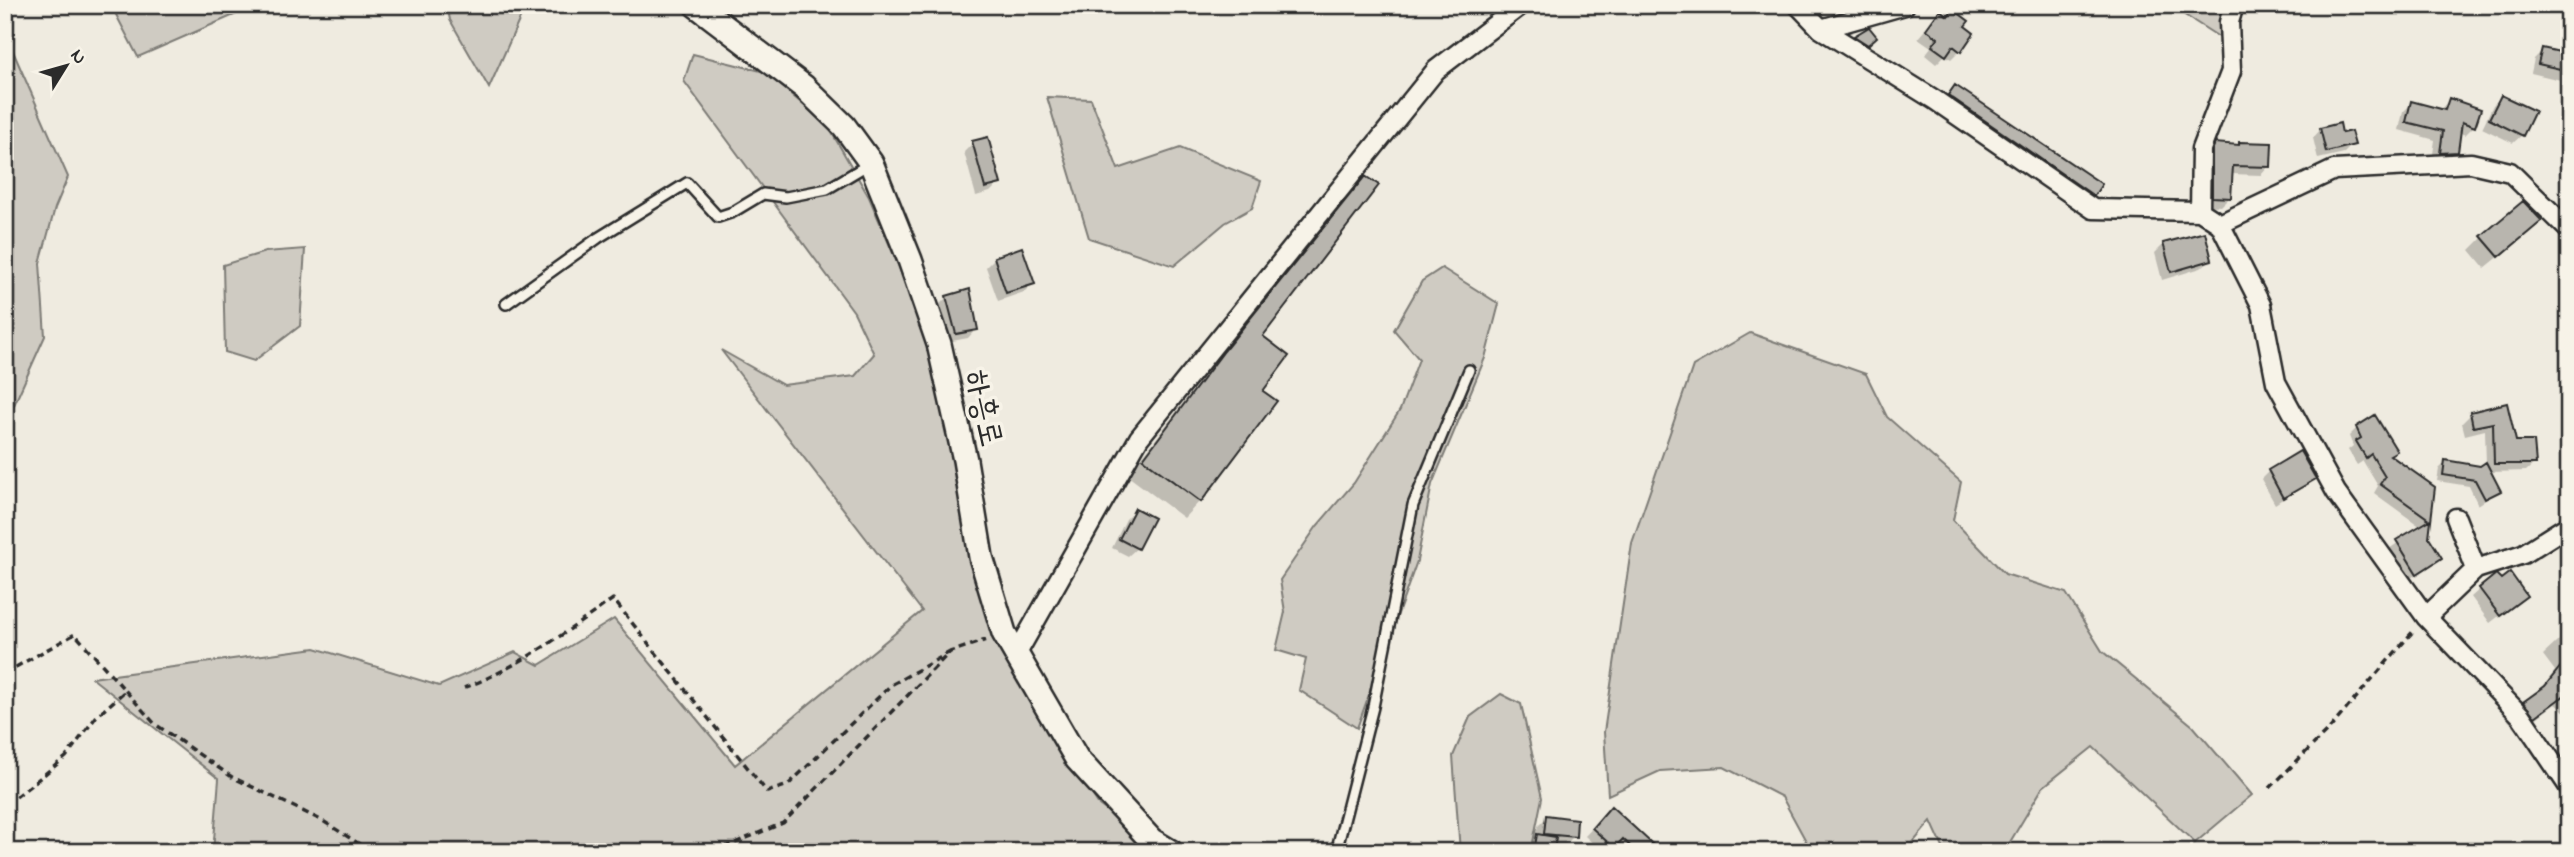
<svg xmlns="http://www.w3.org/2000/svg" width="2574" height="857" font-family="'Indie Flower','Poor Story',sans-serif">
<rect width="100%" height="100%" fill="#efebe0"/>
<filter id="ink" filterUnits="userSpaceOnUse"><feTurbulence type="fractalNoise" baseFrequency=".0143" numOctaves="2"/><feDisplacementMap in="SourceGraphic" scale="14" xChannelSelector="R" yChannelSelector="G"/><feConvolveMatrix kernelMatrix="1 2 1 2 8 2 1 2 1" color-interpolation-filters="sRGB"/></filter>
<g filter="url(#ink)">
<path fill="#cfcbc2" stroke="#7d7b76" stroke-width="2" d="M111 5H257L138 57Z
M447 5H526L489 88 450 20Z
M2169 5H2227L2219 37Z
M5 33 68 177 55 208 40 263 45 336 5 425Z
M693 54 765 72 828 126 869 197 923 323 1040 716 1099 805 1161 852H213L219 779 92 678 315 648 439 686 515 652 539 665 614 619 735 765 922 611 721 350 783 385 855 376 874 354 854 312 684 81Z
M1047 97 1091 99 1118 169 1180 148 1261 181 1252 208 1225 223 1174 266 1089 238Z
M305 249 300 326 254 361 225 352 223 265 265 252Z
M1442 268 1499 304 1485 358 1432 484 1417 561 1357 728 1299 690 1306 659 1276 650 1285 612 1280 580 1317 526 1354 483 1400 410 1419 359 1394 330 1422 281Z
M1750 333 1866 374 1887 417 1961 482 1953 520 2005 574 2066 593 2102 651 2193 726 2252 795 2195 843 2093 747 2043 787 2004 852H1945L1931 821 1905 852H1812L1782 797 1724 767 1660 771 1608 795 1604 732 1632 543 1693 366Z
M1501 694 1521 704 1542 798 1531 852H1460L1453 756 1470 717Z"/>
<path fill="#0003" d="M1940 12 1963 26 1959 51 1951 59 1945 55 1936 64 1925 55 1931 47 1918 38Z
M1868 29 1871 41 1863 47 1852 41Z
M2543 50 2569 56V82L2531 73 2534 59Z
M1955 87 2093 195 2080 208 1942 100Z
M2501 97 2522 135 2513 143 2482 128 2493 105Z
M2449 100 2474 126 2465 135 2459 132 2456 151 2448 160 2432 161 2435 140 2399 130 2403 112 2412 103 2440 110Z
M2321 129 2341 135 2353 144 2344 153 2318 159 2313 138Z
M973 143 999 183 990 192 976 196 964 152Z
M2240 144 2269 166 2261 175 2231 174 2230 197 2221 206 2204 205 2207 154 2216 145 2237 147Z
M1365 178 1260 336 1261 391 1275 401 1200 501 1184 518 1128 476 1208 370Z
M2527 234 2485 268 2470 250 2483 237Z
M2164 244 2210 260 2201 268 2162 280 2155 253Z
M1021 249 1033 283 1024 292 998 301 986 267 994 259Z
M947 297 976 329 968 338 947 342 938 306Z
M2506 406 2515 443 2535 463 2526 471 2489 472 2499 491 2478 505 2469 486 2437 481 2439 469 2446 462 2480 467 2486 465 2485 430 2465 435 2462 423 2471 414Z
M2357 428 2395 450 2389 456 2433 488 2427 537 2440 558 2408 580 2389 549 2421 527 2374 493 2378 486 2363 461 2357 465 2348 450 2353 446 2349 436Z
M2269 471 2314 478 2275 504 2261 479Z
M1135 510 1137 548 1128 556 1112 548 1126 519Z
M2480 589 2525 596 2490 623 2471 597Z
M2569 631V715L2555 704 2518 732 2508 720 2537 694 2555 671 2543 655Z
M2569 745V770L2554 785 2545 772Z
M1611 809 1662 852H1602L1585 836Z
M1547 817 1574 836 1565 845 1553 843 1552 852H1531L1538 826Z"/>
<path fill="#b8b5ae" stroke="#2b2b2b" stroke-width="2" d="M1953 9 1969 21 1965 26 1974 33 1961 52 1953 46 1946 56 1932 46 1938 38 1926 29 1940 10 1948 16Z
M1869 27 1877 37 1868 45 1854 36Z
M2542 48 2569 54V71L2538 64Z
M1955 85 2102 184 2094 196 1948 95Z
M2501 95 2535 111 2523 136 2489 119Z
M2449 98 2481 109 2475 127 2462 122 2458 152 2440 153 2443 131 2406 122 2411 101 2445 110Z
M2340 123 2342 133 2351 131 2355 145 2326 152 2320 128Z
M988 137 1001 184 985 188 972 141Z
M2239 142 2272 143 2271 167 2233 166 2231 198 2212 197V151L2215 143 2239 145Z
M1365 176 1379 185 1263 336 1289 356 1263 391 1277 401 1201 502 1143 459 1224 351Z
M2523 201 2542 221 2499 257 2481 236Z
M2205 232 2212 260 2171 272 2163 243Z
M1022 247 1035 284 1006 293 994 257Z
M970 289 978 330 956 334 946 296Z
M2507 403 2516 441H2534L2536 464H2494L2493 423 2473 427 2470 412Z
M2375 415 2397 451 2390 455 2435 487 2429 537 2442 558 2417 574 2396 540 2430 520 2380 484 2385 477 2371 454 2366 458 2356 441 2361 438 2356 427Z
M2300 451 2316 479 2283 498 2268 470Z
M2445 460 2480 466 2486 462 2501 491 2485 499 2475 480 2443 475Z
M1135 508 1154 518 1138 549 1119 539Z
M2510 572 2527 596 2500 616 2479 588 2496 574 2501 579Z
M2569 656V692L2535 717 2523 702 2545 686Z
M1611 806 1661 852H1636L1623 839 1614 848 1592 828Z
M1546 815 1577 819 1576 837 1544 834Z
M1537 834 1556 837 1554 852H1534Z"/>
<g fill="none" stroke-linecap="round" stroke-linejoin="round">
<defs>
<path id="service" d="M506 304 598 238 687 183 718 217 733 212 763 194 786 197 827 189 869 164
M1336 852 1373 707 1413 505 1469 370"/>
<path id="minor" d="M1798 5 1821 29 1935 100 2093 209 2200 211 2220 224 2261 305 2276 382 2336 492 2426 617 2521 716 2569 787
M1821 29 1905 5
M2200 211 2201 149 2231 71 2229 22 2234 5
M2220 224 2334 170 2471 163 2510 172 2569 230
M2456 518 2476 569
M2426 617 2476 569 2523 554 2569 525
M1016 655 1139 438 1436 70 1521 5"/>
<path id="tertiary" d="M696 5 804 87 844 126 871 163 910 260 939 344 965 460 981 557 1004 633 1077 759 1151 840 1171 852"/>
</defs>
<use href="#service" stroke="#2b2b2b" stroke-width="14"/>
<use href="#minor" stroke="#2b2b2b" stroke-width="23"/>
<use href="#tertiary" stroke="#2b2b2b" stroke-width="28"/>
<path stroke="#2b2b2b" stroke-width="3.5" stroke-dasharray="7 5" stroke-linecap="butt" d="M5 673 75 634 155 724 232 777 323 821 372 852
M464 688C519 667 565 633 613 599L767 792 788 785 891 685 950 652
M2270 788 2331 727 2415 629
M16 797 66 757 96 717 125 691
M713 852 783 823 950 652 986 640"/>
<use href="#service" stroke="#f7f3e8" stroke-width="9"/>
<use href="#minor" stroke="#f7f3e8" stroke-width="18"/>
<use href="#tertiary" stroke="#f7f3e8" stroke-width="23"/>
</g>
</g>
<g text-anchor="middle" stroke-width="7" stroke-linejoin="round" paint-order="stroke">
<g font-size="32" fill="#2b2b2b" stroke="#f7f3e8">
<text transform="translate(985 408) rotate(77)" y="11">하흥로</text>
</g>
</g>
<rect width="2574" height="857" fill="none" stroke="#f7f3e8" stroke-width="28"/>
<rect x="14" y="14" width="2546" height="829" fill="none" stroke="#2b2b2b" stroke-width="2.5" filter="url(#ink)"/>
<g transform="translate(66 66) rotate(53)" stroke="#f7f3e8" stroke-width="5" paint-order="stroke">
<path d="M0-5L12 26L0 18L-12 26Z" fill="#2b2b2b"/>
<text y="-10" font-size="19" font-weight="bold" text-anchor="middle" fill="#2b2b2b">N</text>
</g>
</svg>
